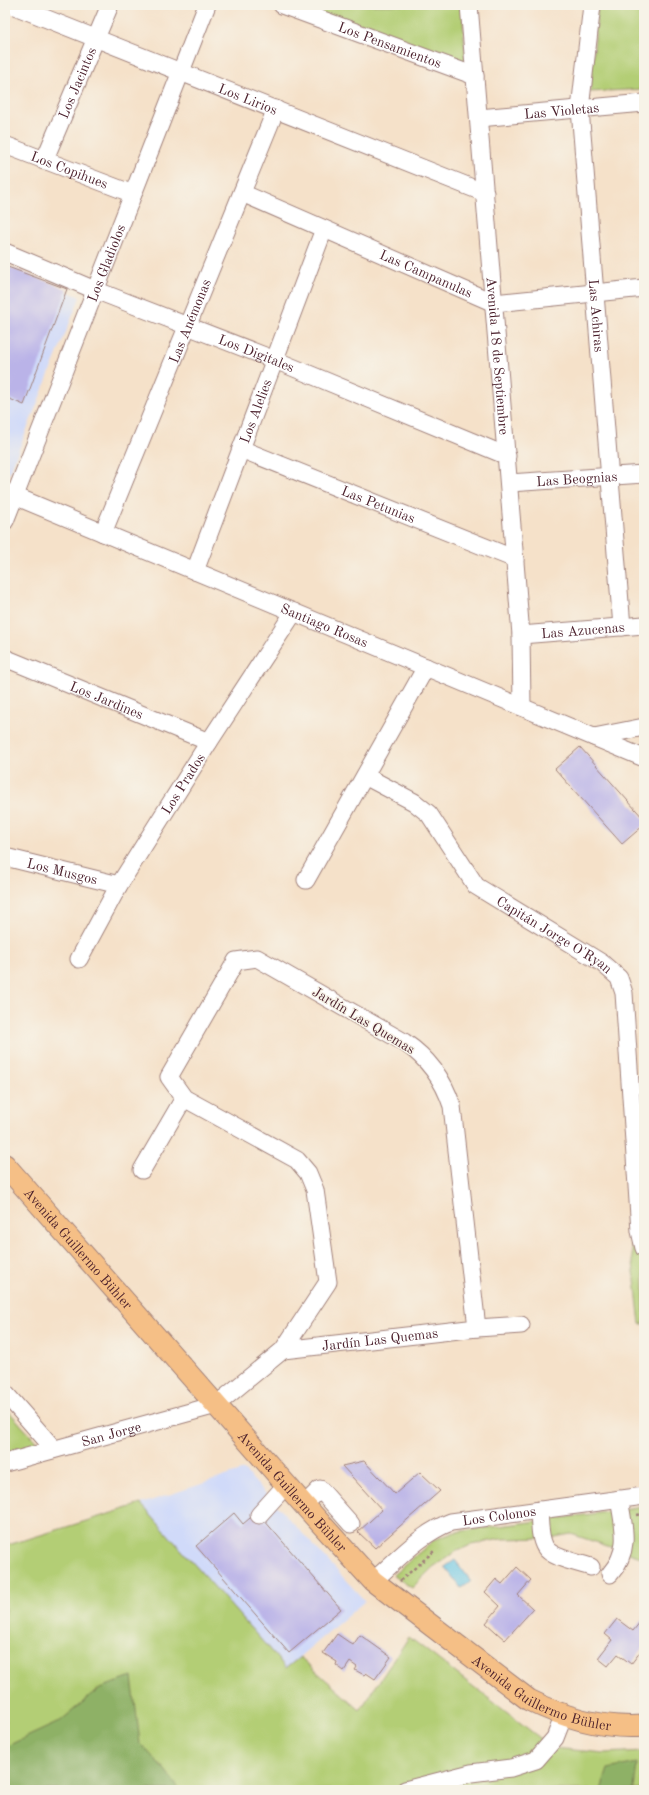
<svg xmlns="http://www.w3.org/2000/svg" width="649" height="1795" font-family="'Old Standard TT',serif">
<rect width="100%" height="100%" fill="#f7f3e8"/>
<filter id="ink" filterUnits="userSpaceOnUse"><feTurbulence type="fractalNoise" baseFrequency=".025" numOctaves="2"/><feDisplacementMap in="SourceGraphic" scale="8" xChannelSelector="R" yChannelSelector="G"/><feConvolveMatrix kernelMatrix="1 2 1 2 8 2 1 2 1" color-interpolation-filters="sRGB"/></filter>
<filter id="wash" filterUnits="userSpaceOnUse"><feTurbulence type="fractalNoise" baseFrequency=".012" numOctaves="4" result="noise"/><feDisplacementMap in="SourceGraphic" scale="16" xChannelSelector="R" yChannelSelector="G"/><feGaussianBlur stdDeviation="0.9" result="paint"/><feColorMatrix in="noise" values="0 0 0 0 0 0 0 0 0 0 0 0 0 0 0 0 0 1.4 0 .05"/><feComposite in="paint" operator="in"/></filter>
<g filter="url(#wash)">
<rect width="100%" height="100%" fill="#f5e1c9"/>
<path fill="#d0daf9" d="M5 265 80 297 9 474 5 473Z
M244 1470 365 1601 286 1668 141 1504Z"/>
<path fill="#b3ce74" stroke="#7e7650" d="M295 5H462L466 66Z
M598 5H644V89L590 92Z
M631 1245 644 1261V1324H640Z
M5 1407 38 1444 5 1455Z
M141 1504 286 1668 300 1657 360 1710 409 1637 553 1748 605 1753 644 1751V1790H5V1546Z
M644 1507V1558L571 1534 549 1538 501 1539 471 1545 457 1551 433 1567 412 1588 393 1575 434 1540 455 1532Z"/>
<path fill="#8eb166" stroke="#6c6848" d="M132 1677 140 1743 165 1770 180 1790H5V1747L59 1722 100 1688Z
M637 1763 634 1790H601L608 1769Z"/>
<path fill="#65c5e4" stroke="#587288" d="M455 1560 471 1581 461 1588 445 1567Z"/>
<g id="blocks">
<path fill="#bab3e8" d="M5 266 67 289 24 405 5 397Z
M580 747 644 819V825L622 844 555 769Z
M364 1461 395 1494 420 1472 440 1491 375 1548 358 1532 382 1510 342 1466Z
M257 1512 341 1609 289 1653 196 1546 234 1513 243 1524Z
M517 1567 531 1580 518 1595 533 1609 505 1640 486 1623 500 1606 485 1592 496 1579 502 1584Z
M644 1617V1647L631 1664 618 1654 608 1666 598 1658 612 1640 605 1634 617 1619 633 1631Z
M337 1634 353 1645 360 1635 391 1657 375 1679 366 1673 364 1675 355 1670 357 1667 350 1662 344 1671 336 1665 337 1662 323 1653Z"/>
</g>
</g>
<g filter="url(#ink)">
<use href="#blocks" fill-opacity="0" stroke="#a0807a" stroke-width="1"/>
<g fill="none" stroke-linecap="round" stroke-linejoin="round">
<defs>
<g id="minor">
<path id="s1" d="M12 5 485 193"/>
<path id="s2" d="M282 5 475 76"/>
<path id="s3" d="M469 5 521 635 522 707"/>
<path id="s4" d="M592 5 580 109 622 627"/>
<path id="s5" d="M479 118 644 103"/>
<path id="s6" d="M5 145 133 194"/>
<path id="s7" d="M44 161 110 5"/>
<path id="s8" d="M242 193 494 303 644 288"/>
<path id="s9" d="M5 252 95 290 275 360 507 456"/>
<path id="s10" d="M241 449 515 559"/>
<path id="s11" d="M509 483 644 474"/>
<path id="s12" d="M5 492 644 758"/>
<path id="s13" d="M5 521 207 5"/>
<path id="s14" d="M103 533 276 109"/>
<path id="s15" d="M195 571 324 229"/>
<path id="s16" d="M521 635 644 625"/>
<path id="s17" d="M5 658 209 742"/>
<path d="M594 737 644 727"/>
<path id="s18" d="M365 776 414 802 429 814 476 886 602 963 619 978 624 993 640 1231 644 1248"/>
<path id="s19" d="M5 857 119 885"/>
<path d="M306 880 426 667"/>
<path id="s20" d="M79 959 119 885 209 742 294 612"/>
<path d="M142 1170 184 1098"/>
<path d="M477 1328 521 1325"/>
<path d="M5 1393 54 1449"/>
<path id="s21" d="M5 1463 216 1405 283 1350 477 1328 452 1106C443 1078 428 1058 404 1042L257 958 236 961 169 1077 184 1098 297 1160 308 1173 315 1190 328 1282 283 1350"/>
<path d="M304 1505 320 1489 351 1524"/>
<path d="M539 1510C540 1521 539 1537 545 1547 551 1558 580 1563 591 1567"/>
<path d="M259 1515 286 1485"/>
<path d="M610 1574C631 1550 624 1528 619 1499"/>
<path id="s22" d="M373 1581C397 1560 421 1533 451 1522L644 1496"/>
<path d="M405 1790 471 1773 511 1768 536 1760 555 1738 564 1715"/>
</g>
<g id="major">
<path id="s23" d="M5 1165 304 1505 373 1581 529 1700C565 1718 603 1729 644 1726"/>
</g>
</defs>
<use href="#minor" stroke="#a0807a" stroke-width="19"/>
<use href="#major" stroke="#a0807a" stroke-width="23"/>
<path stroke="#a0807a" stroke-width="2.5" stroke-dasharray="3 3" stroke-linecap="butt" d="M637 1515 644 1514
M400 1581 434 1551"/>
<use href="#minor" stroke="#fff" stroke-width="17"/>
<use href="#major" stroke="#f5bf86" stroke-width="21"/>
</g>
</g>
<g text-anchor="middle" stroke-width="3" stroke-linejoin="round" paint-order="stroke">
<g font-size="14" fill="#4a1f2b" stroke="#f7f3e8">
<text dy="5" stroke="none"><textPath href="#s2" startOffset="115">Los Pensamientos</textPath></text>
<text dy="5" stroke="none"><textPath href="#s7" startOffset="85">Los Jacintos</textPath></text>
<text dy="5" stroke="none"><textPath href="#s1" startOffset="254">Los Lirios</textPath></text>
<text dy="5" stroke="none"><textPath href="#s5" startOffset="83">Las Violetas</textPath></text>
<text dy="5" stroke="none"><textPath href="#s6" startOffset="69">Los Copihues</textPath></text>
<text dy="5" stroke="none"><textPath href="#s13" startOffset="277">Los Gladiolos</textPath></text>
<text dy="5" stroke="none"><textPath href="#s8" startOffset="201">Las Campanulas</textPath></text>
<text dy="5" stroke="none"><textPath href="#s4" startOffset="312">Las Achiras</textPath></text>
<text dy="5" stroke="none"><textPath href="#s14" startOffset="229">Las Anémonas</textPath></text>
<text dy="5" stroke="none"><textPath href="#s9" startOffset="271">Los Digitales</textPath></text>
<text dy="5" stroke="none"><textPath href="#s3" startOffset="352">Avenida 18 de Septiembre</textPath></text>
<text dy="5" stroke="none"><textPath href="#s15" startOffset="171">Los Alelies</textPath></text>
<text dy="5" stroke="none"><textPath href="#s11" startOffset="68">Las Beognias</textPath></text>
<text dy="5" stroke="none"><textPath href="#s10" startOffset="148">Las Petunias</textPath></text>
<text dy="5" stroke="none"><textPath href="#s12" startOffset="346">Santiago Rosas</textPath></text>
<text dy="5" stroke="none"><textPath href="#s16" startOffset="62">Las Azucenas</textPath></text>
<text dy="5" stroke="none"><textPath href="#s17" startOffset="110">Los Jardines</textPath></text>
<text dy="5" stroke="none"><textPath href="#s20" startOffset="204">Los Prados</textPath></text>
<text dy="5" stroke="none"><textPath href="#s19" startOffset="59">Los Musgos</textPath></text>
<text dy="5" stroke="none"><textPath href="#s18" startOffset="253">Capitán Jorge O'Ryan</textPath></text>
<text transform="translate(364 1020) rotate(31)" y="5">Jardín Las Quemas</text>
<text dy="5" stroke="none"><textPath href="#s23" startOffset="111">Avenida Guillermo Bühler</textPath></text>
<text dy="5" stroke="none"><textPath href="#s21" startOffset="403">Jardín Las Quemas</textPath></text>
<text dy="5" stroke="none"><textPath href="#s21" startOffset="110">San Jorge</textPath></text>
<text dy="5" stroke="none"><textPath href="#s23" startOffset="435">Avenida Guillermo Bühler</textPath></text>
<text dy="5" stroke="none"><textPath href="#s22" startOffset="147">Los Colonos</textPath></text>
<text dy="5" stroke="none"><textPath href="#s23" startOffset="760">Avenida Guillermo Bühler</textPath></text>
</g>
</g>
<rect width="649" height="1795" fill="none" stroke="#f7f3e8" stroke-width="20"/>
</svg>
